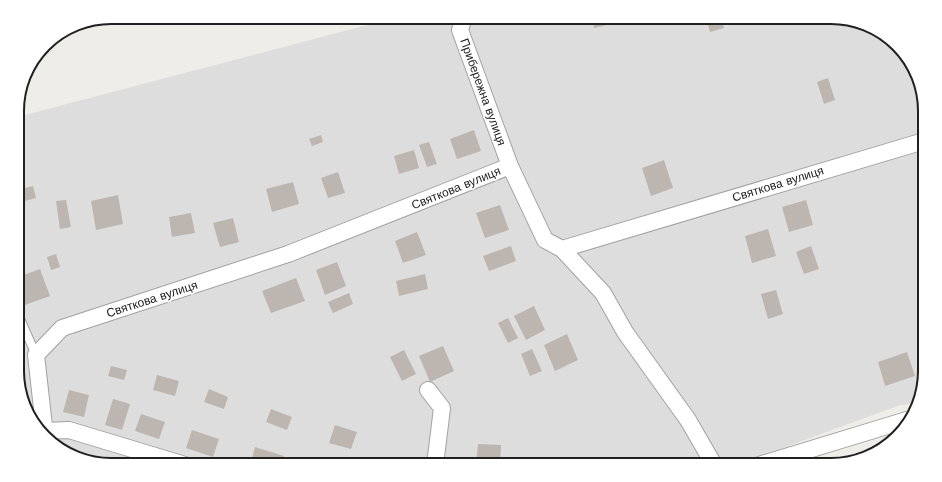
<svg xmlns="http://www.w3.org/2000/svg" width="942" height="482" font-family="'Work Sans',sans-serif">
<rect width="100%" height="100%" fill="#efede7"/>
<path fill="#dedddd" d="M398 17H831L872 27 909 58 924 99 925 371 918 403 900 405 745 462 718 460 713 465H111L70 455 36 428 18 384 17 117Z"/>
<path fill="#bdb6b0" d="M591 17H620L621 22 594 28Z
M706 17H721L724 28 710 32Z
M828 78 835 100 824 104 817 82Z
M474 130 481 151 457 159 450 139Z
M321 135 323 142 312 146 309 139Z
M429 142 437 164 427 167 419 145Z
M414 150 419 168 399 174 394 156Z
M664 160 673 188 651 196 642 168Z
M338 172 345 193 328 198 321 178Z
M293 182 299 204 272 212 266 189Z
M33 186 36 198 17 203V190Z
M118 195 123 224 96 230 91 201Z
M66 200 71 227 60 229 56 201Z
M806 200 813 225 789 232 782 207Z
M500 205 509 230 485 238 476 213Z
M191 213 195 233 172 237 169 217Z
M233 218 239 242 220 247 213 223Z
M768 229 776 256 752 263 745 236Z
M417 232 426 255 403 263 395 241Z
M511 246 516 261 489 271 483 256Z
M811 246 819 269 804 274 796 252Z
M56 254 60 267 51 270 47 257Z
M337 262 346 286 325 295 316 270Z
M40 269 50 296 25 305 18 285V277Z
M425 274 428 289 399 296 396 281Z
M296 278 305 301 271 313 262 291Z
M776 290 783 314 768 319 761 294Z
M349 293 353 304 333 313 328 302Z
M534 306 545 330 526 340 514 316Z
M508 318 518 338 508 343 498 323Z
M567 334 578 360 555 371 544 345Z
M443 346 454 371 430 382 419 356Z
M532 349 542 371 530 376 521 354Z
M404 350 416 374 402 381 390 357Z
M907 352 915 376 885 386 878 362Z
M111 366 127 370 124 380 108 376Z
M157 375 179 381 175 396 153 390Z
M209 389 228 397 224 409 204 402Z
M69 390 89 395 84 417 63 412Z
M113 399 130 404 122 430 105 425Z
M271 409 292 417 287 430 266 422Z
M141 414 165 422 159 439 135 431Z
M335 425 357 432 351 449 329 443Z
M192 430 219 439 213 457 186 448Z
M478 444 501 445 500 465H476Z
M255 447 284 456 281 465H250Z
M576 460 592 462 591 465H575Z
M625 460 639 463V465H624Z
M531 461 553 463V465H530Z"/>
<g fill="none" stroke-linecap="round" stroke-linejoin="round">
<defs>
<path id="lane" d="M18 314 36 355"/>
<path id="street" d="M464 17 460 30 510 166
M562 249 603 293 625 332 688 420 714 465
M428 390 442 408 435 465
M44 431 69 430 185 465
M45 435 36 355 62 328 288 254 510 166 545 240 562 249 924 141
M759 465 910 419"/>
</defs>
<use href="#lane" stroke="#a1a1a1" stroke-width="10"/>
<use href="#street" stroke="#a1a1a1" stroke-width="18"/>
<use href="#lane" stroke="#fff" stroke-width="8"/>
<use href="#street" stroke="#fff" stroke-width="16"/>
</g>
<g text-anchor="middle" stroke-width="3.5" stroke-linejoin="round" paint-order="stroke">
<g font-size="12" fill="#202020" stroke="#fff">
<text transform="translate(483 92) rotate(70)" y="4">Прибережна вулиця</text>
<text transform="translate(778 184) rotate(-17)" y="4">Святкова вулиця</text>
<text transform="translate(456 188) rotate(-22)" y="4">Святкова вулиця</text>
<text transform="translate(152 299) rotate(-18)" y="4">Святкова вулиця</text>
</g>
</g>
<path d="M0 0H942V482H0ZM111 24H831A87 87 0 0 1 918 111V371A87 87 0 0 1 831 458H111A87 87 0 0 1 24 371V111A87 87 0 0 1 111 24Z" fill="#fff" fill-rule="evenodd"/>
<path fill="none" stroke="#202020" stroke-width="2" d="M111 24H831A87 87 0 0 1 918 111V371A87 87 0 0 1 831 458H111A87 87 0 0 1 24 371V111A87 87 0 0 1 111 24Z"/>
</svg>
